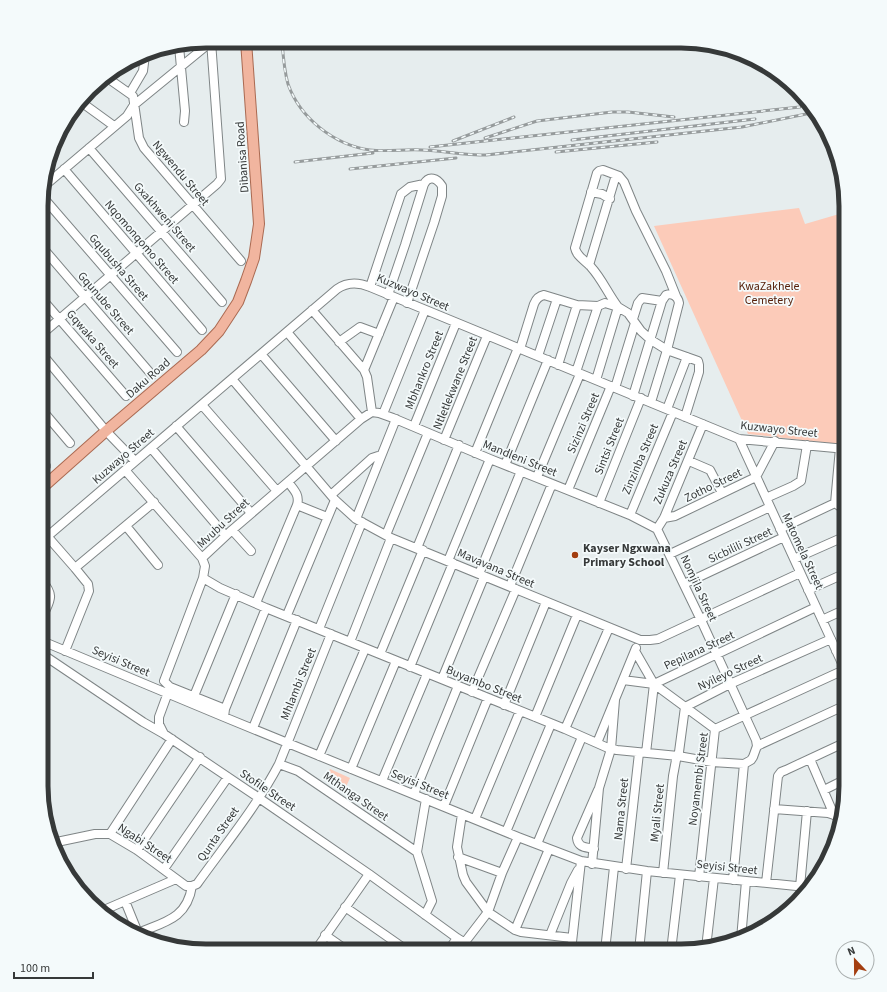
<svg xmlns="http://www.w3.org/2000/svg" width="887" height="992" font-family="'Source Sans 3',sans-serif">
<rect width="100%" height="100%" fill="#e6edee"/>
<path fill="#fccbb9" d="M799 208 805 224 846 212V445L748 434 654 226Z
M330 769 350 778 345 789 325 780Z"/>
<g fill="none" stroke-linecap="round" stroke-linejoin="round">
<defs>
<path id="minor" d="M179 46 185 111 184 122
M106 77 133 96 139 138 144 148 241 261
M130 93 143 71 145 55
M81 102 114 126
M89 148 222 302
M64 169 202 330
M42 188 127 116 134 105 211 42
M591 192 602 194 610 199
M42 196 177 352
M42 247 152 375
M589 265 616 175
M370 287 401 194 410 187 424 184
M388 295 405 245 424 184C429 175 437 178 442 186V196L434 223 407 303
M42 299 126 396
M312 310 364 370
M633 319 638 303 642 298 662 301
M287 332 361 419
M42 334 217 184 221 179 211 41
M339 342 360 327 379 334
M520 349 534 304C536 299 539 296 544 295L577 305 598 306 605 303 618 307 628 313 641 331 651 340 667 350 698 361 699 365V372L685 417
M42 354 106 431 135 461
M261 354 336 441
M538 356 557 299
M558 365 577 305
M576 372 598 306
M232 379 335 500 356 519 391 538 640 640H650L658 639 800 573
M596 380 618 307C608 294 602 279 591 267 585 260 577 257 575 248L597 173 599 171 603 170 619 176 624 182 636 211 666 271 676 296
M615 388 635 323
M633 396 662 301 666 295C672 293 678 296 679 303L667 350 651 402
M202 405 277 491
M667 409 687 357
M42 410 70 443
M372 412 367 377 364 370 394 297
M383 414 425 310
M176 426 251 513
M414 426 456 323
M739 439 846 672
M444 440 487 336
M151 448 225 535
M475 453 518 348
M689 461 710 470 722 493
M42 462 46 466
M505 465 548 360
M125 470 202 558
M537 477 580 374
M288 482C294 490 300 495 297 505
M568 490 611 386
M331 495 372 458 378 456H381
M766 498 793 486 801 481 807 445
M599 503 641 398
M835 503 840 448
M835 503 846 511
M630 515 673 412
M664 518 675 516 756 477 775 441
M356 519 396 419
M126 526 158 565
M657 529 664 518 703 424
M780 529 835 503
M232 530 251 551
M386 535 428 433
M47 536 75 568 154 502
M42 541 337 289C347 282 358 282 370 287L739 439 846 449
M417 548 459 445
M670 554 770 507
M794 559 846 536
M448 561 490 459
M479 574 521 471
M684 584 784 537
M510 586 552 484
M808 590 846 573
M256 603 297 505 327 517
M287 615 335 500
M42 618C49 601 56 597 42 581
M822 620 846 609
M319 629 362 522
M42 641 224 717 518 837 581 861 647 871 806 887
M350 642 391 538
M65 651 89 591 88 584 75 568
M635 651 654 684 715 729
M836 651 846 647
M380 654 423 550
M42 655 45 656 143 722 164 734 259 798 369 874 457 938 478 951
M410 667 453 563
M442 679 484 577
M623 680 654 684
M170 687 225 709
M472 692 516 589
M194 696 236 594
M504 705 546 602
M224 717 225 709 266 608
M535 717 577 615
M253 728 297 620
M565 729 609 628
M715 729 844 670
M164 734 159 724V717L170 687 164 681 203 578 205 566 202 558 232 530 361 419 372 412 379 413 393 418 490 459 630 515 657 529 701 620 756 740 757 746 753 757 751 760 744 764 712 762 678 756 617 750 608 748 565 729 266 608 220 588 203 578
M597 743 636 648
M757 746 846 705
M646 753 654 684 816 607
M319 756 365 649
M810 759 834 815
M279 764 298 771 417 852
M351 769 396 661
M382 781 427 674
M824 790 846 779
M414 794 458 686
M444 806 488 698
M774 809 828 813 834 815 839 818
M462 814 457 847 463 875 466 882 488 912 515 930 521 932 572 938
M475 819 520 711
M506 832 551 724
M110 834 172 739
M52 843 95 834H110L137 850 186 886H192L197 884C225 845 257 806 279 764L331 634
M537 844 582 737
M594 849C586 847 578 848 577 838L598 790
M137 850 200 757
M458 857 502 873
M592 864 599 788 611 749 615 700
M164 869 228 777
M626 869 639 753
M663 873 673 776 676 760 679 752 685 707 730 684 831 639
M699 877 715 729
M733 880 744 764
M766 883 778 776 781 772 786 770 846 742
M800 887 807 811
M125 901 138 933
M345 907 408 951
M104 910 176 879
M425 915 432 901 417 852 426 799
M515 930 549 849
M138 933C164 922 187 919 192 886
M325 935 348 951
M550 935 571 883 578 870
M741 939 746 881
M465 942 488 912 502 873 518 837
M706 948 714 878
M315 951 369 874
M448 951 457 938
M571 951 581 861
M605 951 614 867
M639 951 647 871
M671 951 680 875"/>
<path id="major" d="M42 488 106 431 201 350 219 331 238 302 246 281 254 258 259 224 246 41"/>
</defs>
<use href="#minor" stroke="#7f8586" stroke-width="10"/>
<use href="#major" stroke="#aa6a52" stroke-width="12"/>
<use href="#minor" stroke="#fff" stroke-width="8"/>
<use href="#major" stroke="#f1b59f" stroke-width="10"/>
<defs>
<path id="rail" d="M282 41C283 55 284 70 288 84 300 118 334 145 370 150 387 152 404 149 422 150 444 151 464 155 486 155L742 127 816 112
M485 138 537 121 612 112H628L674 117
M572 140 755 119
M453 141 514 117
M430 147 800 107
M556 152 657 142
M295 162 373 153
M350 169 456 158"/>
</defs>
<use href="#rail" stroke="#969b9c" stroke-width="3"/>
<use href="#rail" stroke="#f4fafb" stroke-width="1.5" stroke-dasharray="4.5" stroke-linecap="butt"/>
</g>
<circle fill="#a33e10" stroke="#f4fafb" stroke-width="1.5" cx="575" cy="555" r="4"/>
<g text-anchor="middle" stroke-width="3.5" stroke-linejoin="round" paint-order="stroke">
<g font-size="12" fill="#363939" stroke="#f4fafb">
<text transform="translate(242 157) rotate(-94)" y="4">Dibanisa Road</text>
<text transform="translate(181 173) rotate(50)" y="4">Ngwendu Street</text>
<text transform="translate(165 217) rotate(49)" y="4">Gxakhweni Street</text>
<text transform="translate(142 242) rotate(49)" y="4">Nqomonqomo Street</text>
<text transform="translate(119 267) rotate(49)" y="4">Gqubusha Street</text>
<text transform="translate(413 292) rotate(23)" y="4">Kuzwayo Street</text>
<text transform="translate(106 303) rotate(49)" y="4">Gqunube Street</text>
<text transform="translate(93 339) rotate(49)" y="4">Gqwaka Street</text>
<text transform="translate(424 370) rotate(-68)" y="4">Mbhankro Street</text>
<text transform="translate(148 378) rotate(-41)" y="4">Daku Road</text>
<text transform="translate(455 383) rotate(-68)" y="4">Ntletlekwane Street</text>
<text transform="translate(583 423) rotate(-67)" y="4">Sizinzi Street</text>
<text transform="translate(779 429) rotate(6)" y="4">Kuzwayo Street</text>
<text transform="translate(609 446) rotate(-68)" y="4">Sintsi Street</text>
<text transform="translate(123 456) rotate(-41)" y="4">Kuzwayo Street</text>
<text transform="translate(520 458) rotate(22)" y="4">Mandleni Street</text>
<text transform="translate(640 459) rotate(-67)" y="4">Zinzinba Street</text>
<text transform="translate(670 472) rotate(-67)" y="4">Zukuza Street</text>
<text transform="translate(713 485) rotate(-26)" y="4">Zotho Street</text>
<text transform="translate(223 523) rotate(-43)" y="4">Mvubu Street</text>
<text transform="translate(740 545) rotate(-25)" y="4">Sicbilili Street</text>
<text transform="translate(803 551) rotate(65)" y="4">Matomela Street</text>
<text transform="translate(496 568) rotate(23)" y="4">Mavavana Street</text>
<text transform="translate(699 588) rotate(65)" y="4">Nomjila Street</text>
<text transform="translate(699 650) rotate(-25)" y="4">Pepilana Street</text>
<text transform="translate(121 661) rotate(23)" y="4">Seyisi Street</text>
<text transform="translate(730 672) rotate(-25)" y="4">Nyileyo Street</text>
<text transform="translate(298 684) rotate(-68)" y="4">Mhlambi Street</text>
<text transform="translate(484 684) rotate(22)" y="4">Buyambo Street</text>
<text transform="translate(698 779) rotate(-83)" y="4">Noyamembi Street</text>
<text transform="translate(420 784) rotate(22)" y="4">Seyisi Street</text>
<text transform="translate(268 790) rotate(34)" y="4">Stofile Street</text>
<text transform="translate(356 796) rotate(35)" y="4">Mthanga Street</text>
<text transform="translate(621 809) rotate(-84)" y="4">Nama Street</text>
<text transform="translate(657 813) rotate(-84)" y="4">Myali Street</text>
<text transform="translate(218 834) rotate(-55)" y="4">Qunta Street</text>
<text transform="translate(145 843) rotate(33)" y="4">Ngabi Street</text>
<text transform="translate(727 867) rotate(6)" y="4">Seyisi Street</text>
</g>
<g font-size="12" fill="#58220c" stroke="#f4fafb">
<text x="769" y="290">KwaZakhele<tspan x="769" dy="14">Cemetery</tspan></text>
</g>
<g font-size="12" font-weight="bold" fill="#363939" stroke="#f4fafb" text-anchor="start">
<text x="583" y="552">Kayser Ngxwana<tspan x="583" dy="14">Primary School</tspan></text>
</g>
</g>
<path d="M0 0H887V992H0ZM206 48H681A158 158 0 0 1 839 206V786A158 158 0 0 1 681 944H206A158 158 0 0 1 48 786V206A158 158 0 0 1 206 48Z" fill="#f4fafb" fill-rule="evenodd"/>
<path fill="none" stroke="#363939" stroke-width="5" d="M206 48H681A158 158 0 0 1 839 206V786A158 158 0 0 1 681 944H206A158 158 0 0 1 48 786V206A158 158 0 0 1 206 48Z"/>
<g transform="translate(855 960) rotate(338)"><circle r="19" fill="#f4fafb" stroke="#a8adad"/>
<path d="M0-3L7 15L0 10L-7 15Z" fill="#a33e10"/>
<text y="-6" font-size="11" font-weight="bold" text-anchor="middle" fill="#363939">N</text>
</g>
<path d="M14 972v6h79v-6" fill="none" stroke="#363939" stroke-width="2"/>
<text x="20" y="972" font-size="12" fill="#363939" stroke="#f4fafb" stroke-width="3" paint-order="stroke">100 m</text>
</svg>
